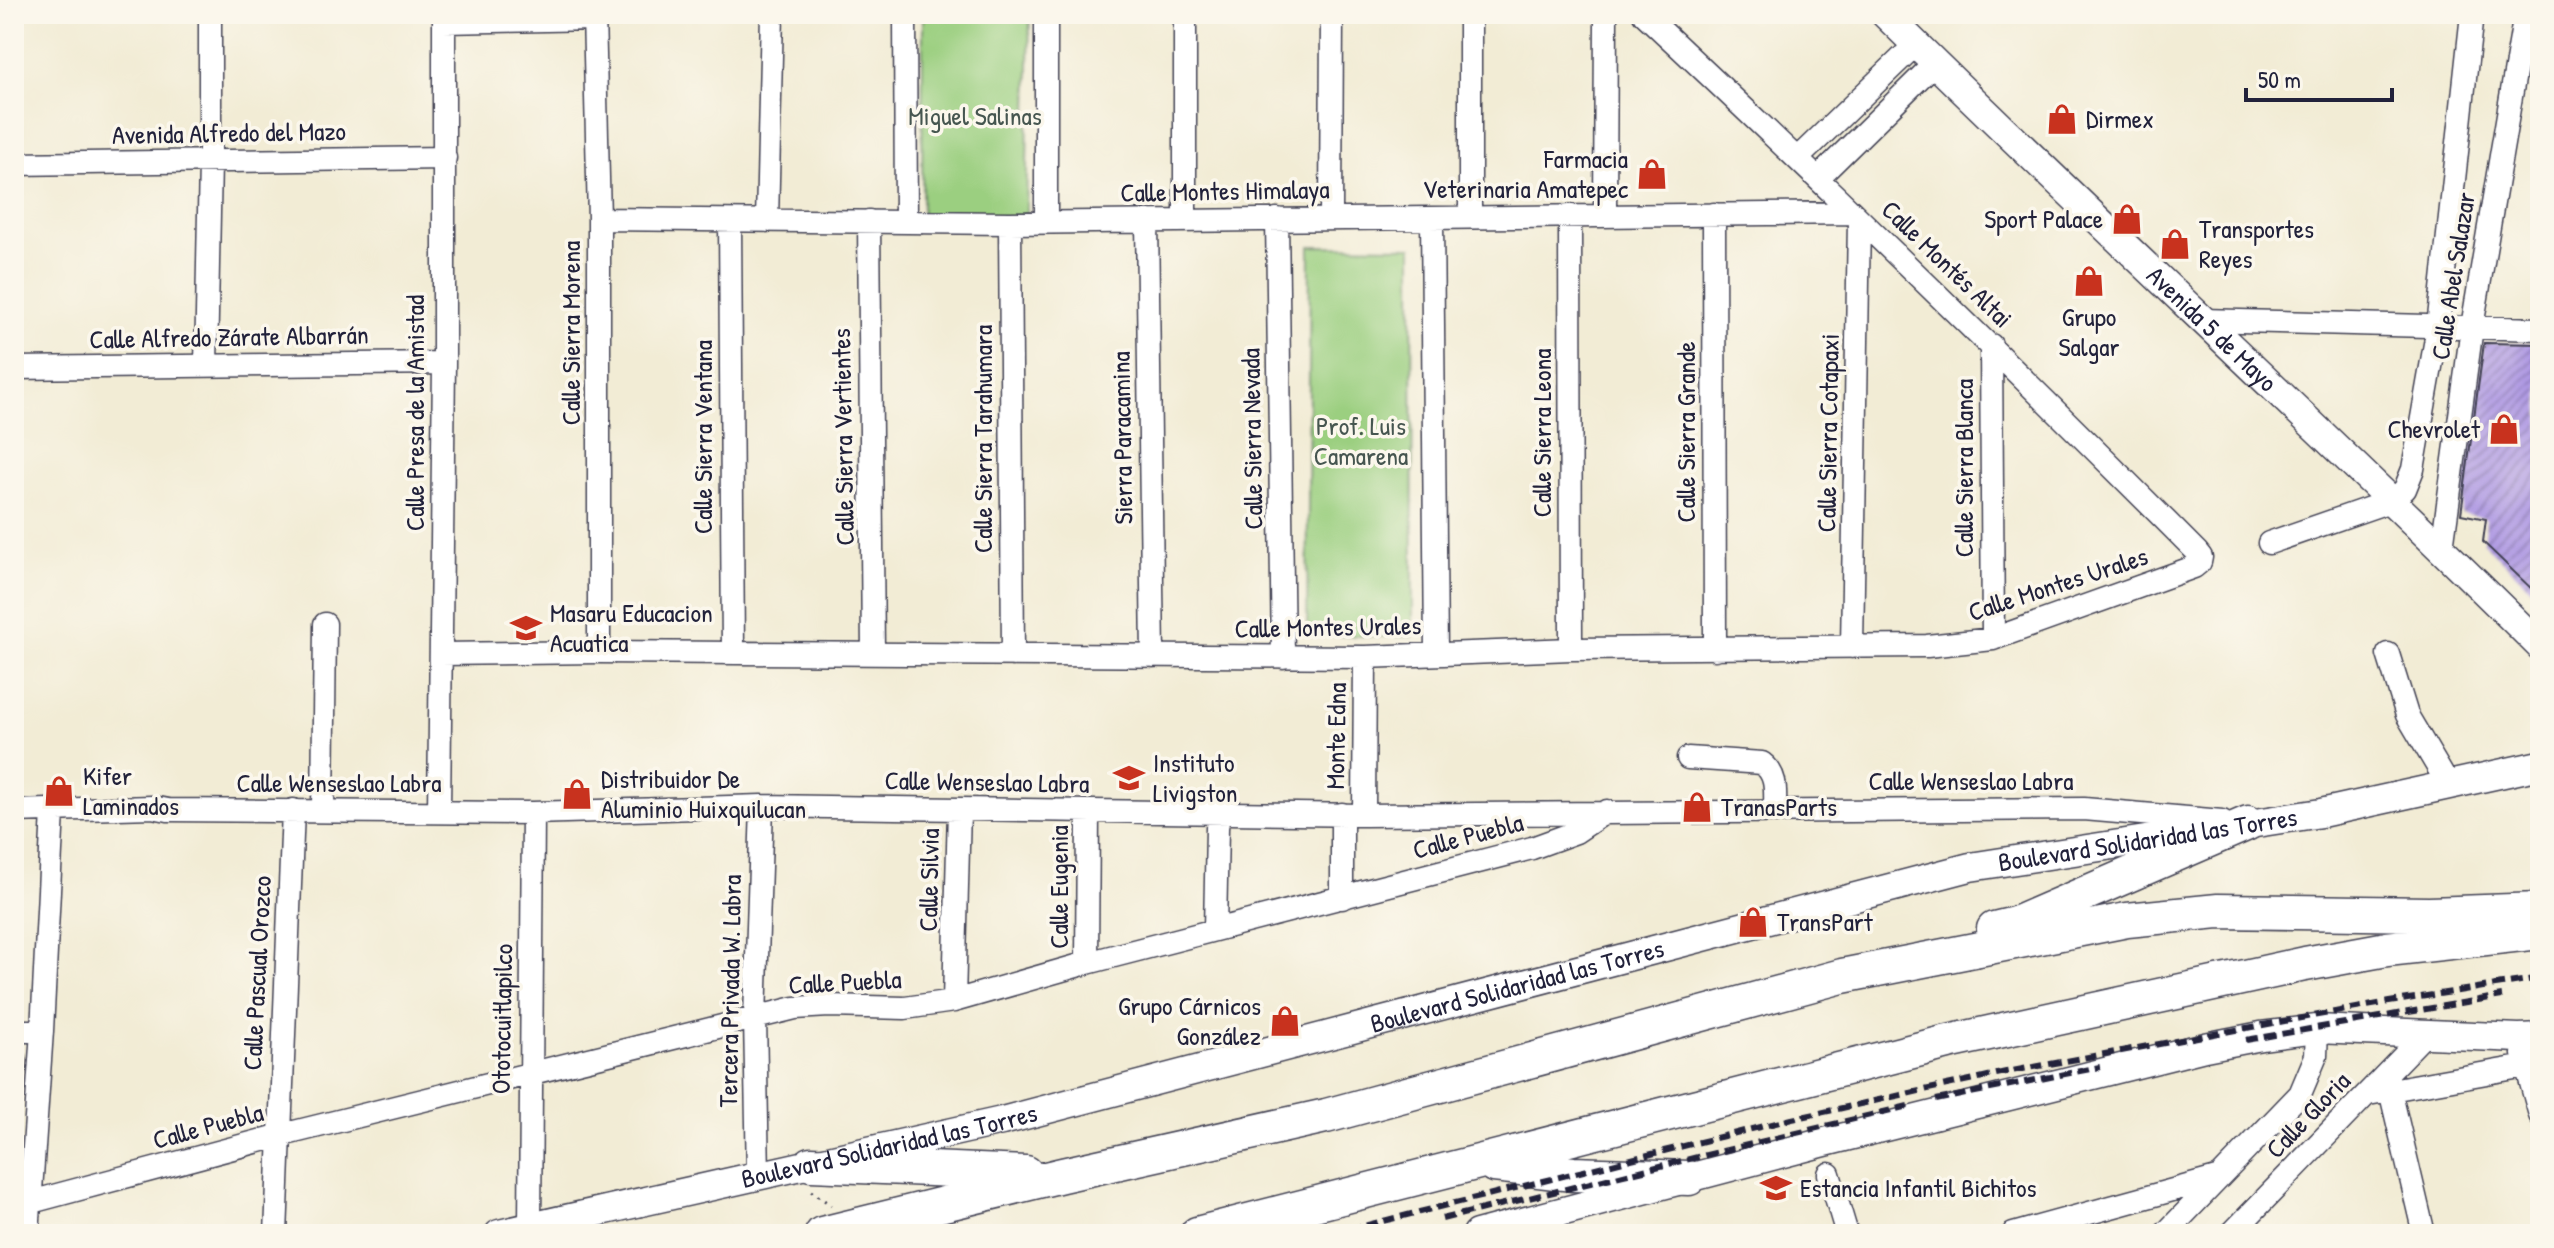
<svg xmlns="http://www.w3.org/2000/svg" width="2554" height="1248" font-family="'Patrick Hand',sans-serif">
<defs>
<pattern id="building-hatch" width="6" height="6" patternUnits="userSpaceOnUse" patternTransform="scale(2)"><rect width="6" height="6" fill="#af99e3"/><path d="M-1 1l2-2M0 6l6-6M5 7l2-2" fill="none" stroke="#8e7cb9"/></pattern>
</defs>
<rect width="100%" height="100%" fill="#fbf7ec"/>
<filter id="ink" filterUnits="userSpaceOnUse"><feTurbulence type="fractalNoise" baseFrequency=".0125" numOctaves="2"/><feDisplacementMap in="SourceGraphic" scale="16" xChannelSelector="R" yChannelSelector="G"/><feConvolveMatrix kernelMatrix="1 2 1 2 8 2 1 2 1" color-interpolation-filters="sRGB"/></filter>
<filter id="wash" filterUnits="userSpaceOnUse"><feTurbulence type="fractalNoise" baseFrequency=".006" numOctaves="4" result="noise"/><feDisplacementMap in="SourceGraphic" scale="32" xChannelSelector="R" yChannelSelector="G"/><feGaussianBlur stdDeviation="1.8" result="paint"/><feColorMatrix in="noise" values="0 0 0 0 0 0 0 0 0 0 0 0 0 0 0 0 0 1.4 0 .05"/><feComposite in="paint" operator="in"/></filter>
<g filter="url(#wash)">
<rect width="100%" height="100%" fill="#f2ecd5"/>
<path fill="#9bcf80" stroke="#5e785e" stroke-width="2" d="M923 14H1030L1026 218H922Z
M1310 246 1412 247 1413 637 1307 635Z"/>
<g id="blocks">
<path fill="url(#building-hatch)" d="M2484 343 2540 344V597L2483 542 2486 519 2461 514Z"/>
</g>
</g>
<g filter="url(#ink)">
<use href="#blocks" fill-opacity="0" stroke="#414052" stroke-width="2"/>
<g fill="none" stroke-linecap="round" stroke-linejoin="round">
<defs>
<path id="minor" d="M594 14 599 219V652
M905 14 906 221
M1470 14V217
M444 22 594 19
M1798 158 1916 44
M14 164 445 158
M1818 178 1935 63
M1714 214 1715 649
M1570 216 1571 649
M1605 216 1606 14
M1331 217 1332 14
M1432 218 1436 653
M599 219 1010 223 1852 213
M1277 219 1283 657
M1185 220V14
M730 221 733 653
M767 221 772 14
M869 221 873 653
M1147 221 1153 656
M1046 222V14
M1010 223 1013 655
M2202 320 2540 329
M1991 345 1993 639
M206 365 210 162V14
M14 368 444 363
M2269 543 2393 500 2405 489 2413 469 2438 327 2472 14
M2442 548 2472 327 2525 14
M1852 647 1859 220
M441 654 599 652 1365 657 1571 649 1927 646 1993 639 2194 567 2200 562 2201 557 2197 552C2016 370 1832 190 1644 14
M2388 654 2407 715 2449 786
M1688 758 1762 763C1778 775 1775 792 1775 810
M14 811 152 807 168 810 533 813 762 806 1364 815 2084 809 2222 821
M323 811 325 624
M439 812 444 363V14
M1364 815 1365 657
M1342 898V814
M1215 930 1217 828 1219 812
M1087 963 1088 812
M954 1001 959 809
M14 1031H42
M2523 1054 2540 1115
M2390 1090 2424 1234
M2368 1094 2526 1066
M1829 1174 1847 1234
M758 1176 755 1018 762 806
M31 1202 278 1136 795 1008 829 1006 905 1008 954 1001 1087 963 1532 848 1576 832 1607 811
M530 1226 533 813
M28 1234 42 1031 53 811
M276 1234 293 810
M2013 1234 2220 1177
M2165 1234 2300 1094 2316 1056 2317 1029
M2231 1234 2425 1034"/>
<g id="major">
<path id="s1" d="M1885 14C2101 227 2325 432 2540 646"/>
<path id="s2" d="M499 1234 1002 1121 1970 867 2321 813 2540 765"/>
<path d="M1477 1234 1821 1143 2205 1047 2261 1036 2317 1029 2519 1038 2540 1037"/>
</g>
<path id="highway" d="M1994 929 2015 924 2248 823
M811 1164 1026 1173
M1494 1165 1573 1174 1689 1178
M822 1234 1062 1175 1326 1116 1842 976 2127 920 2218 911 2429 914 2540 910
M1197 1234 1948 1042 2305 964 2387 949 2540 932"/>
</defs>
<use href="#minor" stroke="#414052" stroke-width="25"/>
<use href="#major" stroke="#414052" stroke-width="31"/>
<use href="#highway" stroke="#414052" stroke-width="37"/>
<path stroke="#414052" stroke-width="3" stroke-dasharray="2 6" stroke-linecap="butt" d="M811 1191 831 1205"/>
<use href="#minor" stroke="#fff" stroke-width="22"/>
<use href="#major" stroke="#fff" stroke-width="28"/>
<use href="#highway" stroke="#fff" stroke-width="34"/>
<path stroke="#22223b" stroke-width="6" stroke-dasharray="12 6" stroke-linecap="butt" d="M2246 1040 2502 996
M1936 1100 2100 1067
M1442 1219 1908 1106
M1331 1234 1792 1119 2006 1072 2389 1002 2540 978"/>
</g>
</g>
<defs>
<symbol id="shop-bare" viewBox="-9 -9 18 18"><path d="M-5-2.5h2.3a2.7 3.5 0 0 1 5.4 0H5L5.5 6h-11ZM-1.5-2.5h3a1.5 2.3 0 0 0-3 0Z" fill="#c8321e" stroke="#fbf7ec" stroke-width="2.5" paint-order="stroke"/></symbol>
<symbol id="school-bare" viewBox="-9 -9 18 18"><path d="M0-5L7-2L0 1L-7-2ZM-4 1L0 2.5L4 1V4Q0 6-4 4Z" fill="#c8321e" stroke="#fbf7ec" stroke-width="2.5" paint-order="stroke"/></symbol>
</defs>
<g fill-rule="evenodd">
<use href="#shop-bare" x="2040" y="97" width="44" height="44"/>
<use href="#shop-bare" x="1630" y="152" width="44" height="44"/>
<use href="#shop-bare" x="2105" y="197" width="44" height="44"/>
<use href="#shop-bare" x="2153" y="222" width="44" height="44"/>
<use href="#shop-bare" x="2067" y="259" width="44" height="44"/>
<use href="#shop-bare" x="2482" y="407" width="44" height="44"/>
<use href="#school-bare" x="504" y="606" width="44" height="44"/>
<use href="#school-bare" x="1107" y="756" width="44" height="44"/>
<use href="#shop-bare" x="37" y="769" width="44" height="44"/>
<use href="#shop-bare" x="555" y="772" width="44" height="44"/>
<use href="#shop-bare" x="1675" y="785" width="44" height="44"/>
<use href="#shop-bare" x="1731" y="900" width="44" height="44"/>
<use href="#shop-bare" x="1263" y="999" width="44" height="44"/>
<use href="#school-bare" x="1754" y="1166" width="44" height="44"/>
</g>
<g text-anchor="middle" stroke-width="7" stroke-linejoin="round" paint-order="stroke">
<g font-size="26" fill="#465650" stroke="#fbf7ec">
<text x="975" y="125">Miguel Salinas</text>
<text x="1361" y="435">Prof. Luis<tspan x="1361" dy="30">Camarena</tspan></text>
</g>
<g font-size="26" fill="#22223b" stroke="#fbf7ec" text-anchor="start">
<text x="2086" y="128">Dirmex</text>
<text x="1628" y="168" text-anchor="end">Farmacia<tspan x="1628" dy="30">Veterinaria Amatepec</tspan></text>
<text x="2103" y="228" text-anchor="end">Sport Palace</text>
<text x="2199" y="238">Transportes<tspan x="2199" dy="30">Reyes</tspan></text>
<text x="2089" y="326" text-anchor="middle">Grupo<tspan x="2089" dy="30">Salgar</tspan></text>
<text x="2480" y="438" text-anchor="end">Chevrolet</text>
<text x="550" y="622">Masaru Educacion<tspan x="550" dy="30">Acuatica</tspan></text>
<text x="1153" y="772">Instituto<tspan x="1153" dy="30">Livigston</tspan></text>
<text x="83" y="785">Kifer<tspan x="83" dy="30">Laminados</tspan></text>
<text x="601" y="788">Distribuidor De<tspan x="601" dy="30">Aluminio Huixquilucan</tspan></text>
<text x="1721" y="816">TranasParts</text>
<text x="1777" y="931">TransPart</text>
<text x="1261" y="1015" text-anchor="end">Grupo Cárnicos<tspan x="1261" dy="30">González</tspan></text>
<text x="1800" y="1197">Estancia Infantil Bichitos</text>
</g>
<g font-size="26" fill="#22223b" stroke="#fbf7ec">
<text transform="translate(229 133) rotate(-1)" y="9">Avenida Alfredo del Mazo</text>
<text transform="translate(1225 191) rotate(-1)" y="9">Calle Montes Himalaya</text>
<text transform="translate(1947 264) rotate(44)" y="9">Calle Montés Altai</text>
<text transform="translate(2453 276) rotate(-81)" y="9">Calle Abel Salazar</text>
<text dy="9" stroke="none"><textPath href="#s1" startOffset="454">Avenida 5 de Mayo</textPath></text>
<text transform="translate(571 333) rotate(-90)" y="9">Calle Sierra Morena</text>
<text transform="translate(229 337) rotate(-1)" y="9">Calle Alfredo Zárate Albarrán</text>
<text transform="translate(415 413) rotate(-90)" y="9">Calle Presa de la Amistad</text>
<text transform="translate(1686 432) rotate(-90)" y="9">Calle Sierra Grande</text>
<text transform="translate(1542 433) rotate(-90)" y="9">Calle Sierra Leona</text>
<text transform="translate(1828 433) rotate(-89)" y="9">Calle Sierra Cotapaxi</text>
<text transform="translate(703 437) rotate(-90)" y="9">Calle Sierra Ventana</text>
<text transform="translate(843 437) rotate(-91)" y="9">Calle Sierra Vertientes</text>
<text transform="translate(1122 438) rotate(-91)" y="9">Sierra Paracamina</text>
<text transform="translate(983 439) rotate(-90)" y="9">Calle Sierra Tarahumara</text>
<text transform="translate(1252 439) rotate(-91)" y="9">Calle Sierra Nevada</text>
<text transform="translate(1964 468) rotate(-90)" y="9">Calle Sierra Blanca</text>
<text transform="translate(2058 584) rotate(-18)" y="9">Calle Montes Urales</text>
<text transform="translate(1328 627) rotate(-1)" y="9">Calle Montes Urales</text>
<text transform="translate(1336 736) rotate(-89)" y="9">Monte Edna</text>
<text x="1971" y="790">Calle Wenseslao Labra</text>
<text transform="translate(987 782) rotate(1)" y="9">Calle Wenseslao Labra</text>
<text x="339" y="792">Calle Wenseslao Labra</text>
<text transform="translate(1468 836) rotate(-15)" y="9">Calle Puebla</text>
<text dy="9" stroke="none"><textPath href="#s2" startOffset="1696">Boulevard Solidaridad las Torres</textPath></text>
<text transform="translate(929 880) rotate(-89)" y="9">Calle Silvia</text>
<text transform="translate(1059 887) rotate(-90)" y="9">Calle Eugenia</text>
<text transform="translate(257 973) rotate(-87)" y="9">Calle Pascual Orozco</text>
<text transform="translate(845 982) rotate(-3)" y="9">Calle Puebla</text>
<text dy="9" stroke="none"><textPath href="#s2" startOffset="1048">Boulevard Solidaridad las Torres</textPath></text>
<text transform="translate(730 991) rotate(-89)" y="9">Tercera Privada W. Labra</text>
<text transform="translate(502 1019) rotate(-89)" y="9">Ototocuitlapilco</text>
<text transform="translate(2308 1115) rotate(-46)" y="9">Calle Gloria</text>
<text transform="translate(208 1126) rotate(-15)" y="9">Calle Puebla</text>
<text dy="9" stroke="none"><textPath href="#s2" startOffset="400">Boulevard Solidaridad las Torres</textPath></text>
</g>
</g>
<rect width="2554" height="1248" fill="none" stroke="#fbf7ec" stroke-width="48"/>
<path d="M2246 88v12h146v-12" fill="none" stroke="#22223b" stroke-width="4"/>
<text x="2258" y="88" font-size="24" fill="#22223b" stroke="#fbf7ec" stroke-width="6" paint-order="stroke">50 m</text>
</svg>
